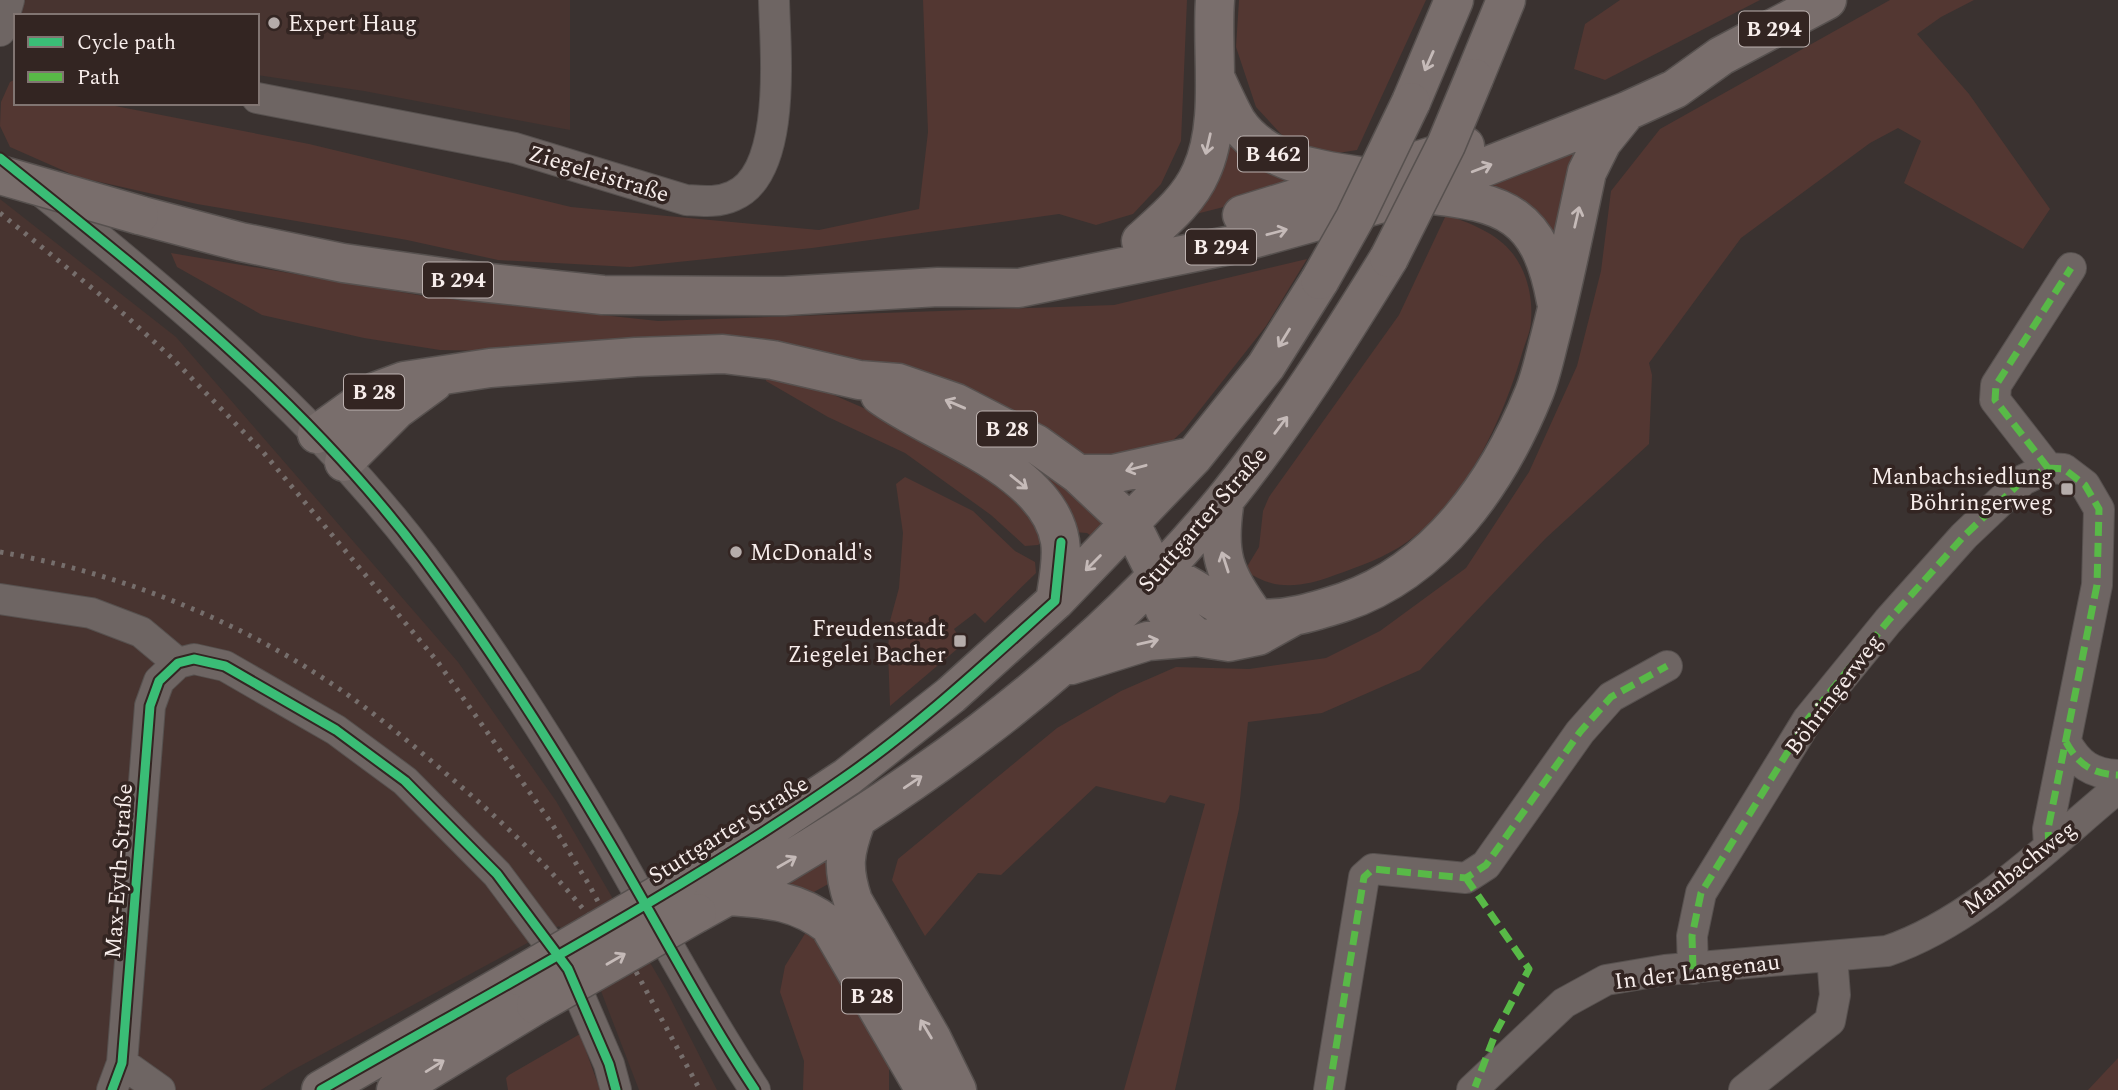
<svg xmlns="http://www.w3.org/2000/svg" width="2118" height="1090" font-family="Spectral,serif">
<rect width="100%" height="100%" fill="#3a3230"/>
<path fill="#483430" d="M0 0H570V130L364 91 257 75V16H16Z
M0 199 176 337 458 662 556 801 666 990 717 1090H639L601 991 559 926 291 1071 261 1090H0Z"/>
<path fill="#533732" d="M923 0H1187L1181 141 1161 184 1133 214 1096 225 1059 214 812 248 630 267 498 260 407 240 197 204 78 177 10 147 0 126 1 102 10 82 16 79V103H100L309 144 571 207 819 230 919 209 928 132Z
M1239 0H1426L1357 150 1319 156 1293 147 1256 107 1236 47Z
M1620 0H1760L1605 80 1574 69 1585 24Z
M1890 0H1974L1941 17 1917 34 1969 94 2050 209 2023 249 1904 183 1921 141 1898 128 1870 143 1741 238 1649 363 1652 375 1649 444 1546 538 1420 670 1322 713 1248 722 1239 809 1175 1090H1124L1205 804 1170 795 1165 803 1096 786 1001 875 978 873 925 936 892 880 898 859 1057 728 1121 691 1176 667 1249 669 1326 658 1380 631 1466 568 1529 472 1577 366 1601 271 1611 191 1660 129Z
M1228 137 1303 187 1196 214Z
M1578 150 1559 248 1485 186Z
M1446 215C1470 223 1497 233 1513 254 1527 272 1533 298 1531 320 1531 330 1526 341 1523 350 1504 417 1466 501 1407 542 1386 557 1358 567 1335 575 1303 587 1274 592 1245 570L1259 547 1263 511 1269 497 1399 315Z
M171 253 424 296 658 321 1114 305 1307 259 1266 326 1184 430 1159 453 1104 469 961 394 562 352 440 350 364 338 262 315 177 267Z
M767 373 799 380 896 422 1025 494 1046 539 1038 545 1025 546 991 515 905 453 828 417 766 381Z
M957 412 1113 519 1094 538 1087 533 1073 532Z
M905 477 973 511 1015 551 1035 562 1036 573 985 623 975 613 954 629 963 644 890 706 888 650 890 621 899 588 903 533 896 484Z
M829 857 830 883 805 897 773 890Z
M811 924 884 1054 889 1067V1090H803L804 1061 780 992 785 966Z
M580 1034 600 1090H508L506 1078 509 1075Z
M2118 1058V1090H2088Z"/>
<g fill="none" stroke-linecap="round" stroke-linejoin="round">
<defs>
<path id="minor" d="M0 31 9 0
M257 98 515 148 686 200C702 201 718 203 733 196 788 173 775 48 774 0
M42 192C180 303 315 415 423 557 490 646 552 743 608 839 656 923 702 1009 755 1090
M2048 468 1995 400 1996 385 2071 268
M0 599 91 613 141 632 178 663
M2066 742C2078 764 2092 774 2118 775
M1693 969 1692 936 1701 893 1808 719 1888 621 1964 536 2023 480 2048 468 2064 469 2085 485 2099 509 2097 585 2048 829 2049 845
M122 1063 160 1090
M112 1090 122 1063 150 706 159 681 178 663 194 659 225 666 336 730 405 781 497 874 568 969 609 1064 616 1090
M1329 1090 1364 877 1373 869 1466 878 1486 865 1580 732 1611 697 1667 666
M1472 1090 1564 1003 1606 980 1665 970 1887 951C1973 922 2049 845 2118 788
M1744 1090 1830 1021 1835 995 1832 956"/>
<path id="major" d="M1215 77C1222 92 1229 108 1237 122 1264 162 1316 170 1360 176
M1474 78 1506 0
M1411 102 1454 0
M1424 194C1506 202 1540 214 1556 301
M139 215 241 242 343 263 462 280 603 295 784 296 938 287 1019 288 1231 245 1419 193 1627 111 1675 89 1721 56 1827 0
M1242 215 1465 146
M1141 241C1163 221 1189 200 1201 172 1224 123 1211 53 1215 0
M880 395C932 434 1048 468 1060 541 1063 560 1058 582 1055 601
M317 434 377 391 404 381 490 368 636 357 723 354 773 360 859 380 898 383 956 403 1036 444 1078 474 1131 524 1156 574 1158 593 1165 610 1196 637 1229 642 1258 636 1292 617
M344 462 396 410 433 383
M1078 474H1113L1194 456
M1225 499C1216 555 1223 572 1256 618
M1156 574C1194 579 1218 614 1256 618 1286 621 1316 611 1344 602 1437 570 1498 482 1534 393 1541 376 1545 356 1550 337 1564 283 1575 227 1587 172L1602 142 1627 111
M1071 665 1148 641 1196 637
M856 821C844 853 842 868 853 901L932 1039 957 1090
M679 883 761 834 847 777 951 695 1055 601 1194 456 1266 366 1320 280
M728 896C769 899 796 900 829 925L925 1090
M697 913C895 805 1082 674 1226 498 1287 422 1338 341 1389 258
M321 1090 519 976
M396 1090 536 1005"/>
</defs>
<use href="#minor" stroke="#57514f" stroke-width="32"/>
<use href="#major" stroke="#57514f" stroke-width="41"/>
<use href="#minor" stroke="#6e6563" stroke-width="30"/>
<use href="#major" stroke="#796e6c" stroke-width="38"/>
<path stroke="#766e6c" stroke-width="5" stroke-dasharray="3.5 7" stroke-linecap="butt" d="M0 213 125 315 173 359 263 452 437 661 552 824 588 883 700 1090
M0 552C126 574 255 626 359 703 393 728 426 756 458 784 518 835 575 892 620 958"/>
<defs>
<path id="major-bridge" d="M0 175 139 215
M1389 258 1446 145 1474 78
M1320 280 1355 218 1411 102
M519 976 679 883
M536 1005 697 913"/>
</defs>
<use href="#major-bridge" stroke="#57514f" stroke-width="41" stroke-linecap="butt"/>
<use href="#major-bridge" stroke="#796e6c" stroke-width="38"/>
<path stroke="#58b947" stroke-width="7" stroke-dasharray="14 7" stroke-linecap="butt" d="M2048 468 1995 400 1996 385 2071 268
M2066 742C2078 764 2092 774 2118 775
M1466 878 1529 969 1496 1032 1475 1087
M1693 969 1692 936 1701 893 1808 719 1888 621 1964 536 2023 480 2048 468 2064 469 2085 485 2099 509 2097 585 2048 829 2049 845
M1329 1090 1364 877 1373 869 1466 878 1486 865 1580 732 1611 697 1667 666"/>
<defs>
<path id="cycleway" d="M0 158C152 280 306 401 423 558 490 648 551 743 607 838 657 922 701 1009 755 1090
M112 1090 122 1063 150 706 159 681 178 663 194 659 225 666 336 730 405 781 497 874 568 969 609 1064 616 1090
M321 1090C496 989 678 894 844 778 919 726 987 662 1055 601L1061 542"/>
</defs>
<use href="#cycleway" stroke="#332522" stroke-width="13"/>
<use href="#cycleway" stroke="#3abd76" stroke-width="9"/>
</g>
<defs><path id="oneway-shaft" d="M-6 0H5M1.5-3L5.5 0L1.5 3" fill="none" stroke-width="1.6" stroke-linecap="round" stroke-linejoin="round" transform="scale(1.75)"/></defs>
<g stroke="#c5bab8">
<use href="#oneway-shaft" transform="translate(1429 61) rotate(114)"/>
<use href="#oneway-shaft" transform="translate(1208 144) rotate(103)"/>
<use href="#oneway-shaft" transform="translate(1482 168) rotate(-21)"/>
<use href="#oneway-shaft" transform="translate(1577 217) rotate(-77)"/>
<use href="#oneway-shaft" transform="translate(1277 232) rotate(-15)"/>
<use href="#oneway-shaft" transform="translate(1284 338) rotate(122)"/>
<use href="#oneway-shaft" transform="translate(955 404) rotate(-157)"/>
<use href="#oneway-shaft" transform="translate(1281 425) rotate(-53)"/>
<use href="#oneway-shaft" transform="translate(1136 468) rotate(165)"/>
<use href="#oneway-shaft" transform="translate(1019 482) rotate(39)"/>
<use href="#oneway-shaft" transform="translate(1225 562) rotate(-108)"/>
<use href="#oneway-shaft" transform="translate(1093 563) rotate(135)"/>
<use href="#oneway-shaft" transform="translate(1148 642) rotate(-13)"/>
<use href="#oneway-shaft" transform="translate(913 782) rotate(-34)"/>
<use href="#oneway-shaft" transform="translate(787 862) rotate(-30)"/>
<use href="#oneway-shaft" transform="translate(616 959) rotate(-30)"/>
<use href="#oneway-shaft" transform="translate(926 1029) rotate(-121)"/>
<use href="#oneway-shaft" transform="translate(435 1066) rotate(-32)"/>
</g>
<g fill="#b5acaa" stroke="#332522" stroke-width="2.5">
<circle cx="274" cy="23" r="7"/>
<rect x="2060" y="482" width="14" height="14" rx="3.5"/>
<circle cx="736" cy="552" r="7"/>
<rect x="953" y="634" width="14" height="14" rx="3.5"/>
</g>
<g text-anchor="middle" stroke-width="7" stroke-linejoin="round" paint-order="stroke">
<g fill="#332522" stroke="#bcb1af" stroke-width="2">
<rect x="1739" y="11.5" width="70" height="35" rx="5"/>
<rect x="1238" y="136.5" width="70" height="35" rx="5"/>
<rect x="1186" y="229.5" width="70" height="35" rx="5"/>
<rect x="423" y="262.5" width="70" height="35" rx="5"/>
<rect x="344" y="374.5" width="60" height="35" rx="5"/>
<rect x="977" y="411.5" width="60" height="35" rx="5"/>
<rect x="842" y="978.5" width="60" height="35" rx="5"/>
</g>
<g font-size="21" font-weight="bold" fill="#f7edeb">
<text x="1774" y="36">B 294</text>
<text x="1273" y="161">B 462</text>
<text x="1221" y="254">B 294</text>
<text x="458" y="287">B 294</text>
<text x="374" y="399">B 28</text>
<text x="1007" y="436">B 28</text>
<text x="872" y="1003">B 28</text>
</g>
<g font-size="23" fill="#f7edeb" stroke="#332522" text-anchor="start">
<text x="288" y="31">Expert Haug</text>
<text x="2053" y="484" text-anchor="end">Manbachsiedlung<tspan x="2053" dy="26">Böhringerweg</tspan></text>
<text x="750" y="560">McDonald's</text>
<text x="946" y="636" text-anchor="end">Freudenstadt<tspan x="946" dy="26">Ziegelei Bacher</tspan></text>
</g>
<g font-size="23" fill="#f7edeb" stroke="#332522">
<text transform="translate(599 173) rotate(17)" y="8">Ziegeleistraße</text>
<text transform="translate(1202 519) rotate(-49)" y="8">Stuttgarter Straße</text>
<text transform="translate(1833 694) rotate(-53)" y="8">Böhringerweg</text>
<text transform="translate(728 829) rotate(-32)" y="8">Stuttgarter Straße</text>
<text transform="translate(2019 867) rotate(-38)" y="8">Manbachweg</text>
<text transform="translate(118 871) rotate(-86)" y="8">Max-Eyth-Straße</text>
<text transform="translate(1697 971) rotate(-7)" y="8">In der Langenau</text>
</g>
</g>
<rect x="14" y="14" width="245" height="91" fill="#332522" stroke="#817572" stroke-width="2"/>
<rect x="28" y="37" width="35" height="10" fill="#3abd76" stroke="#817572" stroke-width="2"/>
<text x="77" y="49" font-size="21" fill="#f7edeb">Cycle path</text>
<rect x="28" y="72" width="35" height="10" fill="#58b947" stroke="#817572" stroke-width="2"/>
<text x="77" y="84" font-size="21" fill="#f7edeb">Path</text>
</svg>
